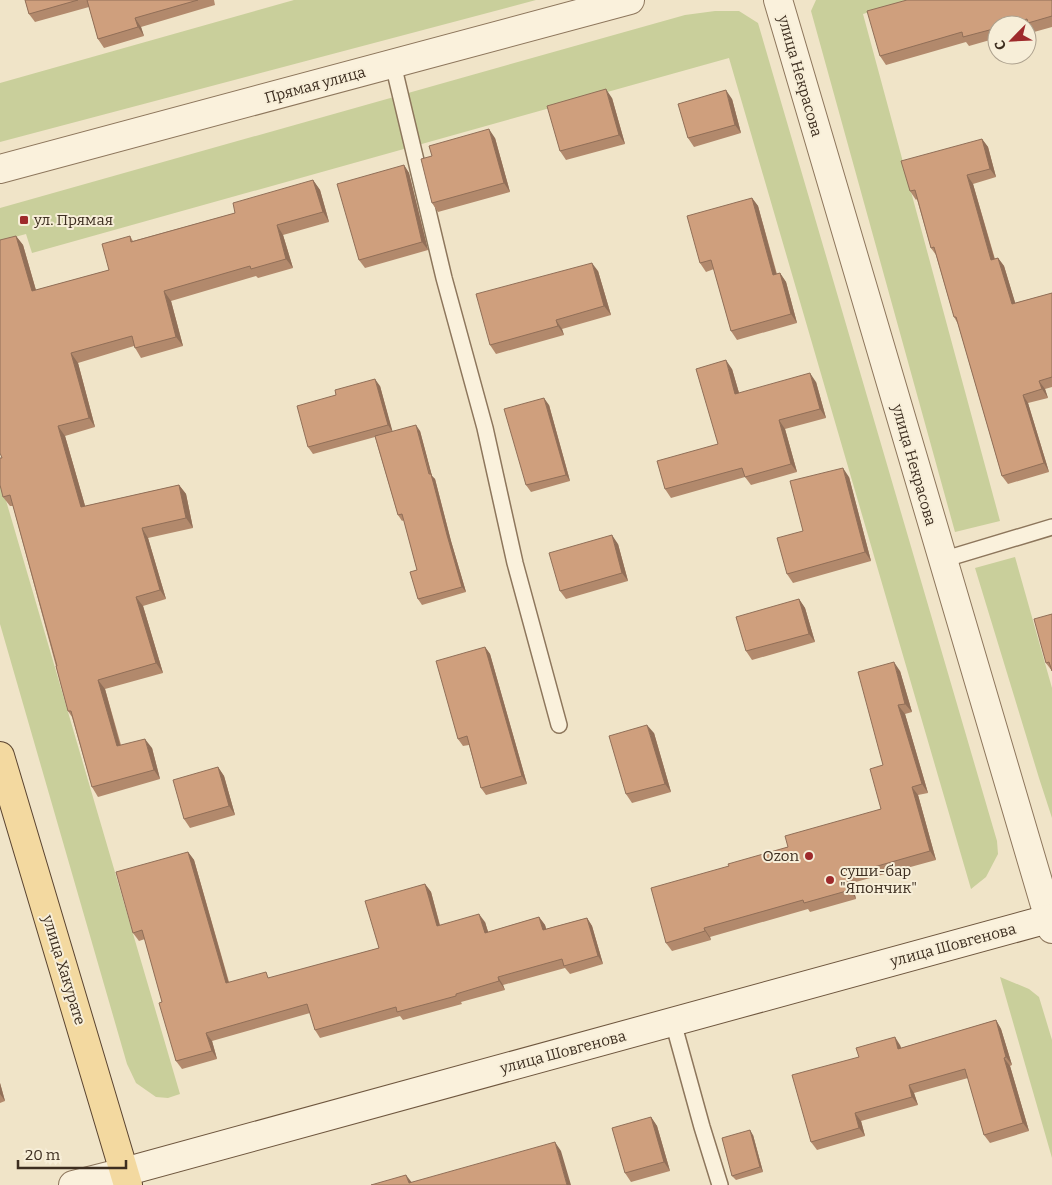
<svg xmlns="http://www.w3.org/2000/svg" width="1052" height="1185" font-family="Bitter,serif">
<rect width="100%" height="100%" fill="#f0e4c8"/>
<path fill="#c9cf9b" d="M294 0H536L0 142V83Z
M816 0H908L863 14 1000 521 955 532 811 11Z
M715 11H739L758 23 997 841 998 854 986 877 971 889 729 58 32 253 26 234 0 241V208L685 15Z
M0 480 180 1094 168 1098 156 1097 136 1083 127 1064 0 624Z
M1015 557 1052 688V818L1039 778 975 568Z
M1000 977 1029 989 1039 997 1052 1040V1158Z"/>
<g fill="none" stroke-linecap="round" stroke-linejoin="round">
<defs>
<path id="service" d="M393 64 444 278 485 428 515 563 559 725
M942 560 1052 527
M673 1022 702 1127 720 1185"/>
<path id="minor" d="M778 0 1052 929
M0 169 630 0"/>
<path id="tertiary" d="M73 1185 124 1172"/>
<path id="secondary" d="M124 1172 1052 918"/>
<path id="primary" d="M0 756 128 1185"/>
</defs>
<use href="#service" stroke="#8d765c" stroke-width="18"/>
<use href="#minor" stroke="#8d765c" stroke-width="30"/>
<use href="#tertiary" stroke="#8d765c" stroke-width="30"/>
<use href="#secondary" stroke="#6f573f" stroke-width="30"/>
<use href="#primary" stroke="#5b4430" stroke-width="30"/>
<use href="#service" stroke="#faf1dc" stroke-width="15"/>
<use href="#minor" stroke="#faf1dc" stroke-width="28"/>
<use href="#tertiary" stroke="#faf1dc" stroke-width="28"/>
<use href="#secondary" stroke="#faf1dc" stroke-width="28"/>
<use href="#primary" stroke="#f3d9a0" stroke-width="28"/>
</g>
<path fill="#b2896c" d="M25 0H214L215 5 141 27 144 36 104 48 98 39 89 7 35 22 29 14Z
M1052 0V27L1034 32 1031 28 1027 30V25H997V38L969 46 966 42 886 65 880 56Z
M612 98 625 144 566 160 560 151Z
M732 99 741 133 694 147 688 138Z
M495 138 510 192 438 212 432 203Z
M982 139 988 147 996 177 973 184 995 259 998 258 1004 266 1015 303 1052 293V387L1045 389 1048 398 1028 403 1049 472 1008 484 1002 476 958 324 954 317 936 255 931 248 917 199 916 200 910 191Z
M404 165 409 173 428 250 365 268 359 260Z
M313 180 320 190 329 222 283 235 293 268 258 278 256 276 171 301 183 346 141 358 134 346 78 363 95 427 65 436 85 506 179 485 186 494 193 528 148 538 166 599 143 606 163 673 105 689 121 745 152 748 160 779 98 797 92 787 72 717 68 711 13 506H10L3 497 2 458 16 236 23 245 36 290 109 270 130 236 133 241 235 213Z
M752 198 758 206 777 274 780 273 786 282 797 323 737 340 731 331 714 269 706 272 700 263Z
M598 271 611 315 562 329 564 335 496 354 490 345Z
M732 369 739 393 816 382 826 418 785 429 797 472 751 485 745 477 671 498 665 489 718 444Z
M380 386 392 431H420L432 476 435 479 451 541 466 592 422 605 418 599 417 570 404 520 402 521 398 515 375 437 313 454 308 447Z
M549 405 570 481 531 492 526 485Z
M849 477 871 561 793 583 787 574 803 531Z
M618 544 628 581 566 599 560 591Z
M799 599 805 608 815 642 752 660 746 651Z
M1052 614V671L1046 663Z
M485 647 490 654 527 784 486 795 481 788 469 745 463 746 458 739Z
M900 671 912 712 905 714 928 793 918 795 936 860 852 883 856 899 810 912 808 909 710 937 711 940 672 951 666 943 729 866 788 847 881 809 883 765Z
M654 733 671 792 632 803 626 794Z
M218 767 224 776 235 815 190 828 184 819Z
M188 852 194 860 229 982 270 978 379 948 425 884 431 892 440 925 485 922 488 932 539 917 545 925 546 929 587 918 592 926 603 964 570 974 565 968 503 985 505 990 461 1002 462 1004 403 1020 400 1016 320 1038 315 1030 310 1013 212 1041 217 1059 182 1069 176 1061 162 1002 145 939 139 941 133 933Z
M996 1020 1001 1029 1012 1065 1010 1066 1029 1131 990 1143 984 1135 968 1078 914 1093 918 1105 861 1121 865 1136 817 1150 811 1142 859 1057 900 1045 901 1048Z
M0 1083 5 1101 0 1103Z
M651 1117 657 1126 670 1171 631 1182 625 1173Z
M753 1135 763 1172 736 1180 732 1176Z"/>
<path fill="#916f58" d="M135 18 141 27 144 36 138 27Z
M606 89 612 98 625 144 619 135Z
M726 90 732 99 741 133 735 125Z
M489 129 495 138 510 192 504 183Z
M982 139 988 147 996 177 990 169Z
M404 165 409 173 428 250 422 242Z
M967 175 973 184 997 268 991 260Z
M313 180 320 190 329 222 323 212Z
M752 198 758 206 779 284 773 275Z
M277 225 283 235 293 268 286 259Z
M16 236 23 245 39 301 32 291Z
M998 258 1004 266 1018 312 1012 304Z
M592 263 598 271 611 315 604 306Z
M780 273 786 282 797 323 791 314Z
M164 291 171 301 183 346 176 337Z
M556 320 562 329 564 335 558 326Z
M71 353 78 363 95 427 89 418Z
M726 360 732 369 742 403 735 394Z
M810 373 816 382 826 418 820 409Z
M375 379 380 386 393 433 388 425Z
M1039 381 1045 389 1048 398 1042 389Z
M1023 395 1028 403 1049 472 1044 463Z
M544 398 549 405 570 481 566 475Z
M779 420 785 429 797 472 791 464Z
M416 425 420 431 432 476 435 479 451 541 466 592 462 587Z
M58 426 65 436 88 516 81 507Z
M843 468 849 477 871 561 865 552Z
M179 485 186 494 193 528 186 518Z
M142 528 148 538 166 599 160 590Z
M612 535 618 544 628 581 622 573Z
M136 597 143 606 163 673 156 663Z
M799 599 805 608 815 642 809 634Z
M485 647 490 654 527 784 522 776Z
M894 662 900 671 912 712 905 704Z
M98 680 105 689 123 756 117 746Z
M898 705 905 714 928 793 922 784Z
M647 725 654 733 671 792 665 784Z
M145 739 152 748 160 779 154 770Z
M218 767 224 776 235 815 229 806Z
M912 787 918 795 936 860 930 851Z
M188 852 194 860 231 991 226 983Z
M846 875 852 883 856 899 850 890Z
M425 884 431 892 442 934 437 926Z
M479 914 485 922 491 941 485 933Z
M539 917 545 925 549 938 543 930Z
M587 918 592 926 603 964 598 956Z
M704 928 710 937 711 940 705 931Z
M498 977 503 985 505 990 499 981Z
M996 1020 1001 1029 1012 1065 1006 1057Z
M206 1033 212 1041 217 1059 212 1051Z
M895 1037 900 1045 904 1057 898 1049Z
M1004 1058 1010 1066 1029 1131 1023 1123Z
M0 1083 5 1101 0 1094Z
M909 1085 914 1093 918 1105 912 1097Z
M855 1113 861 1121 865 1136 859 1128Z
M651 1117 657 1126 670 1171 664 1162Z
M750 1130 753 1135 763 1172 760 1167Z
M555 1142 561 1151 571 1185H567Z
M406 1175 413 1184 409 1183Z"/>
<path fill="#cf9f7d" stroke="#916f58" d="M25 0H78L29 14Z
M87 0H198L135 18 138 27 98 39Z
M907 0H1052V16L1028 23 1027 19 1007 25H997V28L963 37 962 32 880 56 867 11Z
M606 89 619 135 560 151 547 106Z
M726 90 735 125 688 138 678 104Z
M489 129 504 183 432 203 421 159 432 156 429 146Z
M982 139 990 169 967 175 991 260 998 258 1012 304 1052 293V377L1039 381 1042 389 1023 395 1044 463 1002 476 956 317H954L934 247 931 248 915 190 910 191 901 161Z
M404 165 422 242 359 260 337 184Z
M313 180 323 212 277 225 286 259 251 269 250 266 164 291 176 337 135 348 132 336 71 353 89 418 58 426 81 507 179 485 186 518 142 528 160 590 136 597 156 663 98 680 117 746 145 739 154 770 92 787 71 711H68L56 666H57L10 495 3 497 0 485V458H2L0 453V240L16 236 32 291 109 270 102 244 130 236 131 242 235 213 233 203Z
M752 198 773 275 780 273 791 314 731 331 711 260 700 263 687 216Z
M592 263 604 306 556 320 558 326 490 345 476 294Z
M726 360 735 394 810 373 820 409 779 420 791 464 745 477 742 468 665 489 657 461 718 444 696 369Z
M375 379 388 425 308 447 297 406 336 395 335 390Z
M544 398 566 475 526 485 504 409Z
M416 425 429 474H431L447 535 462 587 418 599 410 572 417 570 402 514 398 515 375 436Z
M843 468 865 552 787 574 777 538 803 531 790 481Z
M612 535 622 573 560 591 549 553Z
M799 599 809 634 746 651 736 617Z
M1052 614V671L1049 662 1046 663 1034 619Z
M485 647 522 776 481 788 467 736 458 739 436 661Z
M894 662 905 704 898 705 922 784 912 787 930 851 846 875 850 890 804 903 803 900 704 928 705 931 666 943 651 888 729 866 728 864 788 847 785 836 881 809 870 769 883 765 858 672Z
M647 725 665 784 626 794 609 736Z
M218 767 229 806 184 819 173 780Z
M188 852 226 983 266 972 268 978 379 948 365 901 425 884 437 926 479 914 485 933 539 917 543 930 587 918 598 956 564 966 562 959 498 977 499 981 456 994V996L397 1012 396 1007 315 1030 307 1004 206 1033 212 1051 176 1061 159 1003 162 1002 142 930 133 933 116 872Z
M996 1020 1006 1057 1004 1058 1023 1123 984 1135 965 1069 909 1085 912 1097 855 1113 859 1128 811 1142 792 1075 859 1057 856 1048 895 1037 898 1049Z
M651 1117 664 1162 625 1173 612 1128Z
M750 1130 760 1167 732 1176 722 1138Z
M555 1142 567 1185H371L406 1175 409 1183Z"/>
<g fill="#9e2a2b" stroke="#f7eed8" stroke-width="2">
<rect x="19" y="215" width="10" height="10" rx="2.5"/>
<circle cx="809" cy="856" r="5"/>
<circle cx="830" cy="880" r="5"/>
</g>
<g text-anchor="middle" stroke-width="4" stroke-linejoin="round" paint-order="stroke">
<g font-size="15" fill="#3d2e20" stroke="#f7eed8">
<text transform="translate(800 76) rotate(74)" y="5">улица Некрасова</text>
<text transform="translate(315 85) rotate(-15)" y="5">Прямая улица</text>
<text transform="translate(914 465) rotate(74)" y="5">улица Некрасова</text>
<text transform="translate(953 945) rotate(-15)" y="5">улица Шовгенова</text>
<text transform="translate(64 970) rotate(73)" y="5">улица Хакурате</text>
<text transform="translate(563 1052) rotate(-15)" y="5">улица Шовгенова</text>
</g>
<g font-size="15" fill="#3d2e20" stroke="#f7eed8" text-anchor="start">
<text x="34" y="225">ул. Прямая</text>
<text x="799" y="861" text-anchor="end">Ozon</text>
<text x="840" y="876">суши-бар<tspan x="840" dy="17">"Япончик"</tspan></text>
</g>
</g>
<g transform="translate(1012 40) rotate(246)"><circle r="24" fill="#f7eed8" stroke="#ada18e"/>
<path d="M0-4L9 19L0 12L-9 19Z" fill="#9e2a2b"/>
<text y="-8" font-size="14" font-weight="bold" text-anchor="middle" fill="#3d2e20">С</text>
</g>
<path d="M18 1160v8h108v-8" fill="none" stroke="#3d2e20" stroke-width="2.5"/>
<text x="25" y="1160" font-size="15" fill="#3d2e20" stroke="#f7eed8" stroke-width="4" paint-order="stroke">20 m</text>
</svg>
